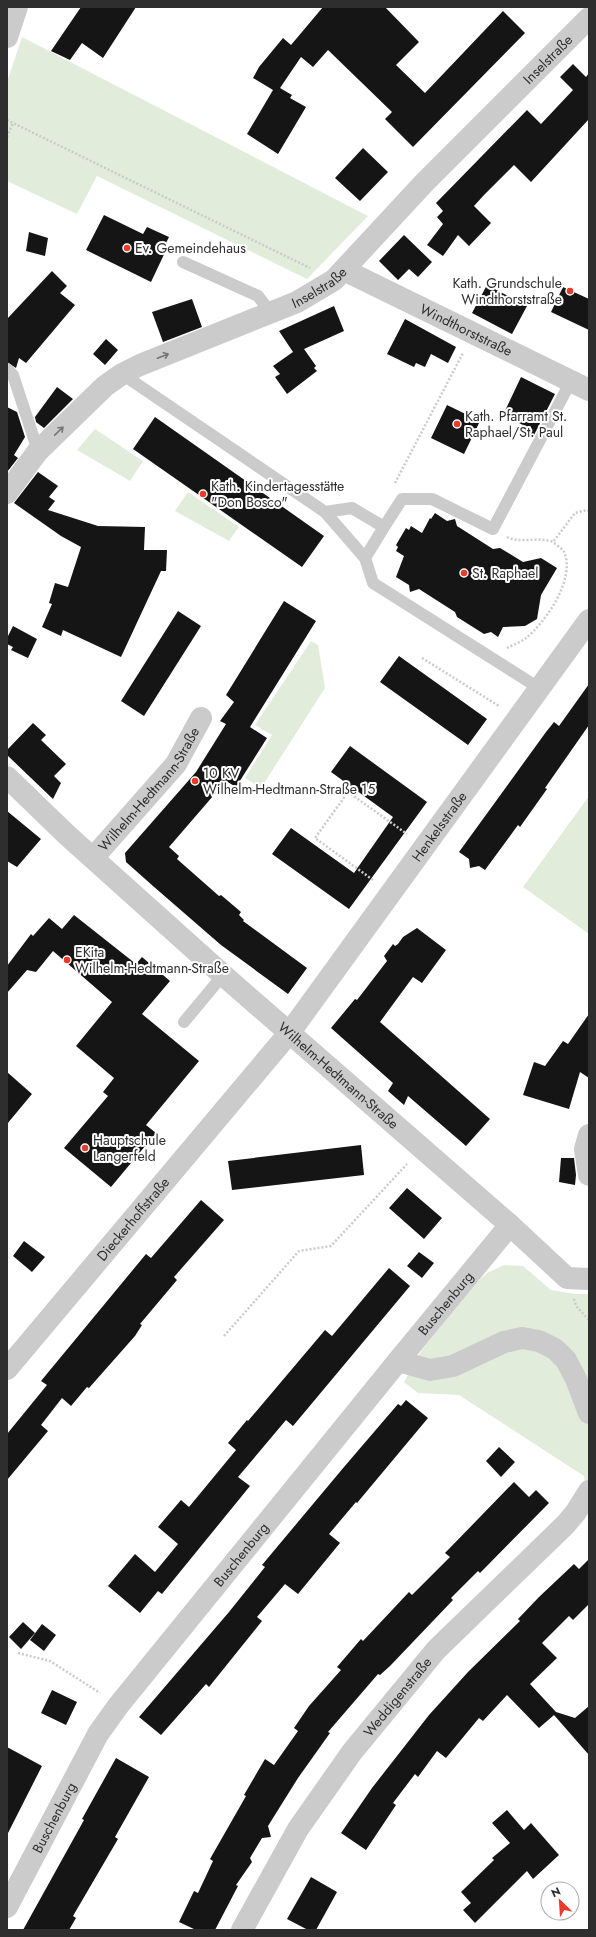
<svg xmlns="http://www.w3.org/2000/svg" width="596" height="1937" font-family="Jost,sans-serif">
<rect width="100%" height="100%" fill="#fff"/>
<path fill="#e1ecdb" d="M22 37 368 216 307 279 97 176 77 214 7 181V82Z
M95 429 143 461 130 481 77 450Z
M188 492 239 527 229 541 175 511Z
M311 641 318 645 325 688 261 788 245 778 272 735 255 725Z
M589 796V934L523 887Z
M504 1265 523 1266 551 1290 575 1294H589V1511L584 1476 459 1395 418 1393 404 1382 421 1351 474 1285 487 1273Z"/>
<path fill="#151515" d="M81 7H136L103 58 82 43 70 60 51 51Z
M323 7H385L419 42 396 65 425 93 503 11 525 33 413 147 385 119 392 112 328 50 313 67 301 57 280 88 292 95 290 98 306 107 278 154 247 134 273 90 253 78 259 67 283 38 291 45Z
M573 64 586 77 589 73V119L531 182 514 165 484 195 474 206 491 223 469 246 458 235 443 256 427 245 443 224 437 217 443 211 436 203 527 110 541 124 573 90 560 77Z
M363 148 388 172 360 201 335 178Z
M104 215 143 234 147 227 169 237 165 245 168 246 151 282 86 250Z
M29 232 48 238 45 256 26 251Z
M404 235 432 262 418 277 409 269 398 280 379 261Z
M52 271 67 286 60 293 75 305 26 363 19 358 16 368 7 362V319Z
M487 285 527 306 512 334 472 313Z
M563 287 589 299V330L551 312Z
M192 299 202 327 163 342 152 312Z
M334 306 344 331 304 349 316 366 314 368 317 371 287 394 275 377 280 374 273 366 293 352 279 331Z
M405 319 456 347 448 363 431 354 425 367 416 363 414 367 387 354Z
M106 339 118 350 105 365 93 354Z
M521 377 555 394 533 437 520 430 523 425 503 415Z
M57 387 73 399 44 428 36 422 35 417Z
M447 405 480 421 464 454 431 438Z
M7 407 17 412 25 437 14 455 18 458 7 472Z
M155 417 324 536 302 567 133 449Z
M38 472 58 486 49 497 55 501 48 510 98 526 145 527 144 550H167L166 571H161L121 657 63 630 61 636 42 627 52 604 49 603 55 583 68 587 81 547 61 536 14 503Z
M435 513 447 521 455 519 457 526 493 549 500 548 523 562 541 558 557 568 541 595 537 619 525 626 503 627 498 637 491 632 484 634 457 617 455 612 419 589 410 592 409 585 396 577 404 556 396 551 398 547 396 545 406 528 409 530 411 526 422 533 430 518 431 519Z
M284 601 316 621 250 727 267 738 236 787 226 781 169 847 179 856 177 859 219 896 221 895 241 912 239 915 244 920 243 921 307 968 288 994 221 945 153 886 126 862 125 853 196 772 226 724 220 721 234 702 226 695Z
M178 611 201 626 144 716 121 701Z
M13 626 37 639 28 658 11 650 13 647 7 644V638Z
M399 656 487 719 468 745 380 682Z
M589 684V725L545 788 547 789 520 827 518 825 485 870 479 866 470 868 469 859 459 852 546 732 554 722 559 726Z
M33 723 46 735 41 740 66 764 54 776 61 783 53 799 7 755V750Z
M350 746 427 802 349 909 272 854 291 828 354 873 393 817 331 772Z
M7 811 41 839 17 867 7 861Z
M74 915 136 964 142 957 170 981 142 1014 199 1061 146 1125 156 1133 111 1187 64 1148 108 1096 103 1092 114 1078 76 1046 112 1002 53 951 36 972 27 970 7 993V966L31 934 33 936 49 918 62 929Z
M417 928 446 950 422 983 413 977 380 1022 490 1119 466 1146 408 1096 404 1105 388 1091 393 1083 331 1028 355 999 357 1000 387 961 384 956 393 944 395 946 398 944 403 937Z
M589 1014V1078L580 1072 569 1109 523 1095 534 1062 545 1066 563 1041 568 1044Z
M7 1072 32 1094 7 1124Z
M361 1145 364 1175 232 1190 228 1161Z
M561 1158H574L576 1175 575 1185 559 1182Z
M407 1188 442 1218 424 1239 389 1208Z
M201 1200 224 1220 174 1277 177 1280 140 1324 142 1325 135 1336 89 1388 87 1387 71 1406 62 1398 41 1425 48 1431 7 1480V1434L47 1385 41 1381 146 1254 151 1258Z
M24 1241 45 1257 32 1272 13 1256Z
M419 1252 434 1263 422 1278 407 1266Z
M389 1268 410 1286 293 1426 286 1420 238 1477 250 1486 162 1594 158 1591 140 1613 108 1586 135 1554 155 1572 178 1544 158 1527 181 1500 189 1507 236 1450 228 1443 247 1420 248 1421 325 1330 332 1336Z
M406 1400 428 1418 357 1503 356 1502 329 1534 340 1543 298 1594 285 1584 257 1617 262 1621 209 1687 206 1684 161 1735 139 1717 229 1612 265 1567 262 1565 344 1467 398 1404 401 1406Z
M499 1447 515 1462 501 1477 486 1461Z
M514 1482 529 1497 536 1490 549 1503 480 1573 478 1571 451 1598 453 1600 390 1666 380 1675 378 1674 328 1732 330 1733 298 1778 268 1826 271 1837 262 1838 250 1858 252 1862 236 1885 238 1886 215 1930H196L179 1922 194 1891 198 1893 213 1861 210 1859 246 1796 244 1795 265 1759 274 1765 298 1731 294 1728 309 1706 341 1670 337 1667 361 1639 363 1641 409 1592 412 1595 450 1557 445 1553Z
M589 1559V1604L573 1620 569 1616 542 1643 557 1658 530 1684 556 1712 575 1718 589 1706V1755L554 1715 539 1728 507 1695 483 1721 479 1718 446 1758 437 1751 418 1777 415 1774 393 1803 396 1805 366 1850 341 1833 372 1788 429 1715 468 1672 520 1621 518 1619 539 1597 574 1564 579 1569Z
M23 1622 35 1633 21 1649 9 1637Z
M42 1624 56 1635 44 1651 30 1640Z
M52 1690 77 1702 66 1725 41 1713Z
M7 1747 42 1766 7 1835Z
M116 1758 149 1777 115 1837 118 1839 73 1916 76 1918 69 1930H23L84 1820 82 1819Z
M507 1810 524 1830 531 1823 559 1855 533 1879 527 1871 475 1923 463 1910 471 1903 461 1892 494 1860 492 1858 510 1843 492 1823Z
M311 1877 337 1892 316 1930H308L287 1919Z"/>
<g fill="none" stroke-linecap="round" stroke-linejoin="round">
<path stroke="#cbcbcb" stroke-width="2.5" stroke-dasharray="2 2" stroke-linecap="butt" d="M7 120 310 268
M7 137 13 123
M395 483 463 353
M507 537C521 544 538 536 553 542L575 513 587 510 589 511
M507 648C513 645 521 642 526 638 546 622 576 578 564 552 562 548 556 545 553 542
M422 658 499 706
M373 880 315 838 348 792 407 834
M574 1299 576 1306 589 1320
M224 1336 299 1251 331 1246 407 1164
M18 1653 50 1661 100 1693"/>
<path stroke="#cbcbcb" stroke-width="12" d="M183 262 258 296 271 313
M7 369 13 375 38 451
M122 374 325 512 352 508 384 527 402 499H432L493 529 571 381
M325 512 365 558 373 583 539 688
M365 558 384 527
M184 1022 223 975"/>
<g stroke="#cbcbcb" stroke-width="22">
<path d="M7 37 17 7"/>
<path id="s1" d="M344 270 589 390"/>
<path id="s2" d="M7 493 38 451 105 386 122 374 140 365 297 302 334 280 424 183 589 18"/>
<path id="s3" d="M7 777 67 835 223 975 510 1225 567 1278 589 1279"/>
<path id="s4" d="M93 858 176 764 201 718"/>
<path d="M589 1135 585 1149 589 1175"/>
<path d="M398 1361 430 1370 453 1366 504 1342 522 1338 539 1341 555 1349 566 1360 576 1379 589 1413"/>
<path id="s5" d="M7 1369 290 1032 589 620"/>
<path id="s6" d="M7 1907 98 1734 118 1706 398 1361 510 1225"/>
<path id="s7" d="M242 1930 298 1829 352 1752 436 1650 566 1524 576 1512 589 1491"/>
</g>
</g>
<defs><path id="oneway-shaft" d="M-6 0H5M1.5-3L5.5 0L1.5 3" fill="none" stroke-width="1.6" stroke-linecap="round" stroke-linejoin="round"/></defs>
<g stroke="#757575">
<use href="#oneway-shaft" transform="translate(163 356) rotate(-21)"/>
<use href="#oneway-shaft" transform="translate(59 431) rotate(-44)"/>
</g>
<g fill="#e83b2c" stroke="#fff" stroke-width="1.5">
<circle cx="127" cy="248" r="4"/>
<circle cx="570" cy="291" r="4"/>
<circle cx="457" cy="424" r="4"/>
<circle cx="203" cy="494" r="4"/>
<circle cx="464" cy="573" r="4"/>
<circle cx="195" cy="781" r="4"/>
<circle cx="67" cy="960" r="4"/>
<circle cx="85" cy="1148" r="4"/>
</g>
<g text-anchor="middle" stroke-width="4" stroke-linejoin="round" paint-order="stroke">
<g font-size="14" fill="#2e2e2e" stroke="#fff">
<text dy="5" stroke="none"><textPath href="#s2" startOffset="706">Inselstraße</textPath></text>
<text dy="5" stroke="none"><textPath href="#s2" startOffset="382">Inselstraße</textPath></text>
<text dy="5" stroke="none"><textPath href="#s1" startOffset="136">Windthorststraße</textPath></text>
<text dy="5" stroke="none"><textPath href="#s4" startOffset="89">Wilhelm-Hedtmann-Straße</textPath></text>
<text dy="5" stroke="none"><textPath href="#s5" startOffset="694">Henkelsstraße</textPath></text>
<text dy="5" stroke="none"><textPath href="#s3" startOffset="446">Wilhelm-Hedtmann-Straße</textPath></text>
<text dy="5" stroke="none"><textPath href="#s5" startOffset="196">Dieckerhoffstraße</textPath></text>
<text dy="5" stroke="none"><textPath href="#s6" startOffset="749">Buschenburg</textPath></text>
<text dy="5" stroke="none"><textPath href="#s6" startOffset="425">Buschenburg</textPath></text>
<text dy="5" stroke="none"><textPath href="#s7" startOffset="281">Weddigenstraße</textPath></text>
<text dy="5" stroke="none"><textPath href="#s6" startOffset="101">Buschenburg</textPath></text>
</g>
<g font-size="14" fill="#2e2e2e" stroke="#fff" text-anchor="start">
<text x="135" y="253">Ev. Gemeindehaus</text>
<text x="562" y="288" text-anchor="end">Kath. Grundschule<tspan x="562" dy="16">Windthorststraße</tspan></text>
<text x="465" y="421">Kath. Pfarramt St.<tspan x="465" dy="16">Raphael/St. Paul</tspan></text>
<text x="211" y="491">Kath. Kindertagesstätte<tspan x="211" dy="16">"Don Bosco"</tspan></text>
<text x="472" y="578">St. Raphael</text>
<text x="203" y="778">10 KV<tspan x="203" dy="16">Wilhelm-Hedtmann-Straße 15</tspan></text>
<text x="75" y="957">EKita<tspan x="75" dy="16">Wilhelm-Hedtmann-Straße</tspan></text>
<text x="93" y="1145">Hauptschule<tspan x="93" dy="16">Langerfeld</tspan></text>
</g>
</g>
<rect width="596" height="1937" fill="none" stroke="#2e2e2e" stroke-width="16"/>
<g transform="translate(560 1901) rotate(335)"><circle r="19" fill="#ffffff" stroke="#ababab"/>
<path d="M0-3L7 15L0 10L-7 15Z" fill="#e83b2c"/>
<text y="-6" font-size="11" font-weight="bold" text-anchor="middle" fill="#2e2e2e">N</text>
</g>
</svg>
